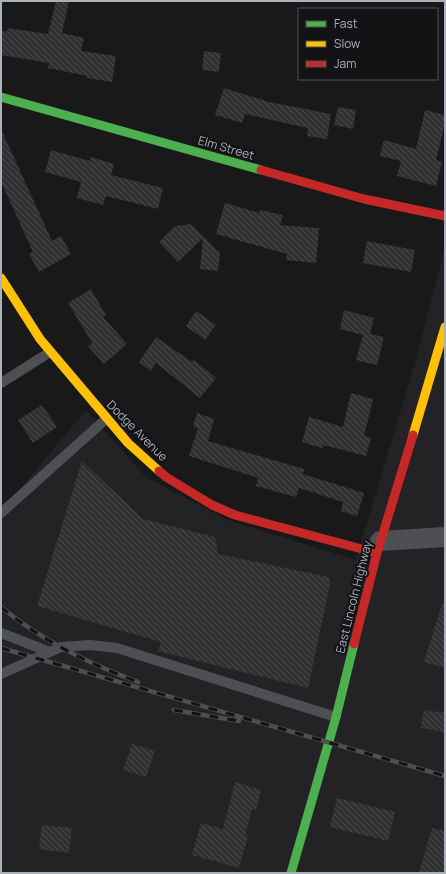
<svg xmlns="http://www.w3.org/2000/svg" width="446" height="874" font-family="Manrope,sans-serif">
<defs>
<pattern id="building-back-hatch" width="6" height="6" patternUnits="userSpaceOnUse"><rect width="6" height="6" fill="#313131"/><path d="M-1 5l2 2M0 0l6 6M5-1l2 2" fill="none" stroke="#4c4c4d"/></pattern>
</defs>
<rect width="100%" height="100%" fill="#191919"/>
<path fill="#232325" d="M445 248V873H1V512L86 410 146 477 228 520 356 560 413 369Z"/>
<path fill="url(#building-back-hatch)" d="M56 1H69L62 33 84 38 81 51 116 56 112 82 87 78V76L48 68 49 63 1 55V30L7 32 8 28 48 34Z
M204 51 221 53 219 72 202 70Z
M224 88 269 102 331 114 327 139 307 136 308 128 245 114 242 123 215 115Z
M338 107 356 110 353 129 334 125Z
M425 110 445 115V123L436 160 442 162 436 186 397 176 401 161 380 156 384 140 416 149Z
M1 129 52 241 61 236 71 254 39 272 29 254 33 252 3 186H1Z
M51 150 90 161 91 157 114 164 111 175 163 188 158 209 106 196 103 205 77 198 81 182 45 172Z
M225 203 259 213 260 210 283 215 280 225 319 228 316 263 286 260 287 254 216 234Z
M191 224 220 253 218 271 200 269 203 238 178 262 159 242 175 226Z
M367 241 415 250 411 272 363 263Z
M91 289 106 315 103 317 127 344 104 364 88 346 92 343 68 303Z
M344 310 374 318 370 334 384 337 377 365 356 360 363 335 340 329Z
M196 311 216 325 205 340 186 326Z
M156 337 192 362 194 360 216 378 200 398 156 363 151 371 139 362Z
M351 393 373 399 364 436 371 438 366 456 323 445 322 448 302 442 309 417 343 427Z
M42 405 57 427 33 443 18 420Z
M197 413 214 419 208 441 304 469 303 474 364 493 357 516 341 511 343 502 299 488 296 497 256 486 258 478 189 456 198 428 193 426Z
M82 461 143 519 215 537 218 554 329 577 330 584 308 688 158 651 161 642 37 606Z
M442 604 445 605V668L424 662Z
M424 710 445 713V732L421 728Z
M132 744 155 751 146 777 123 770Z
M235 782 261 790 256 810 252 809 245 835 248 836 239 868 192 855 201 823 223 829Z
M337 798 395 812 388 841 330 827Z
M42 825 72 828 69 853 39 849Z
M432 828 445 831V873H419Z"/>
<g fill="none" stroke-linecap="round" stroke-linejoin="round">
<path stroke="#4d4f52" stroke-width="10" d="M1 383 50 352
M1 513 106 419
M1 633 50 652
M1 674 61 647 90 645 117 648 336 717"/>
<path stroke="#4d4f52" stroke-width="20" d="M380 541 445 537"/>
<path stroke="#4caf50" stroke-width="9" d="M1 97 261 170
M291 873 336 717 354 644"/>
<path stroke="#ffc107" stroke-width="9" d="M1 278 40 339 128 443 159 471
M413 435 445 327"/>
<path stroke="#c62828" stroke-width="9" d="M261 170 364 199 445 216
M159 471 166 477 212 505 235 515 377 553
M354 644 377 553 413 435"/>
<defs>
<path id="rail" d="M1 607C41 640 89 664 138 682
M1 648 445 776
M174 710 239 721"/>
</defs>
<use href="#rail" stroke="#4e4f51" stroke-width="4.5"/>
<use href="#rail" stroke="#131315" stroke-width="3" stroke-dasharray="9" stroke-linecap="butt"/>
</g>
<g text-anchor="middle" stroke-width="4" stroke-linejoin="round" paint-order="stroke">
<g font-size="12" fill="#abb1ba" stroke="#131315">
<text transform="translate(226 148) rotate(16)" y="4">Elm Street</text>
<text transform="translate(137 431) rotate(45)" y="4">Dodge Avenue</text>
<text transform="translate(354 597) rotate(-76)" y="4">East Lincoln Highway</text>
</g>
</g>
<rect width="446" height="874" fill="none" stroke="#abb1ba" stroke-width="4"/>
<rect x="298" y="8" width="140" height="72" fill="#131315" stroke="#505257"/>
<rect x="306" y="21" width="20" height="6" fill="#4caf50" stroke="#505257"/>
<text x="334" y="28" font-size="12" fill="#abb1ba">Fast</text>
<rect x="306" y="41" width="20" height="6" fill="#ffc107" stroke="#505257"/>
<text x="334" y="48" font-size="12" fill="#abb1ba">Slow</text>
<rect x="306" y="61" width="20" height="6" fill="#c62828" stroke="#505257"/>
<text x="334" y="68" font-size="12" fill="#abb1ba">Jam</text>
</svg>
